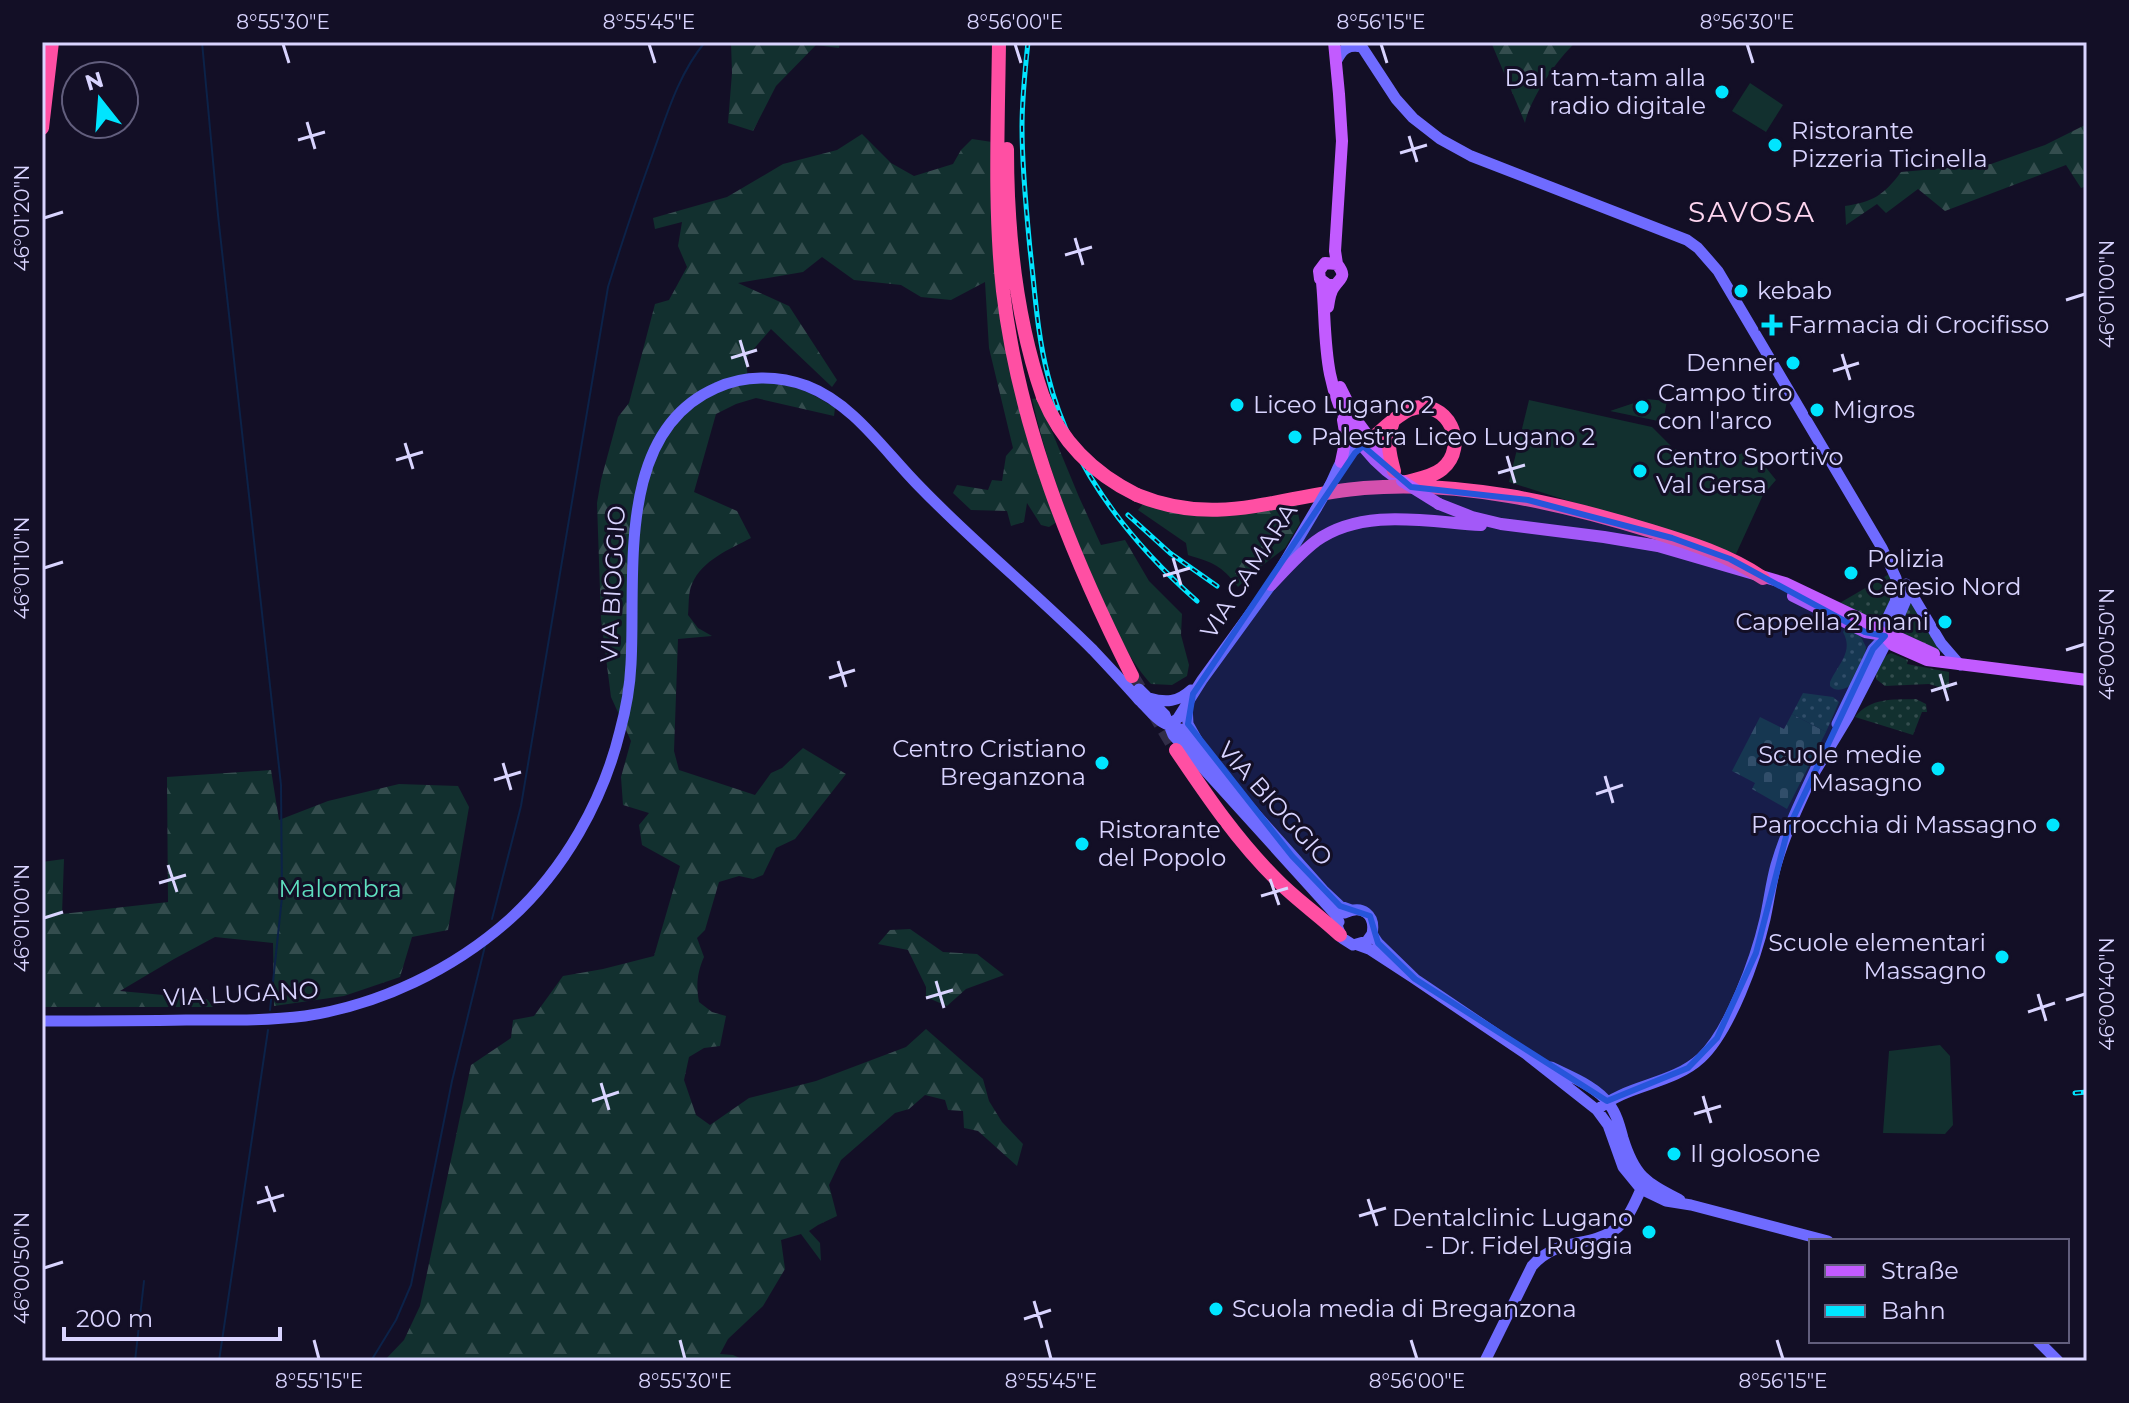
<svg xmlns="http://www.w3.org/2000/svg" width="2129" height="1403" font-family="Montserrat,sans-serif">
<defs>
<pattern id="forest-firs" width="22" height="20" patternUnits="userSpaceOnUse" patternTransform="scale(2)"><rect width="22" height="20" fill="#12302f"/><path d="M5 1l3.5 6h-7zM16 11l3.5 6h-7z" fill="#344d4e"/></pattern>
<pattern id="cemetery-stones" width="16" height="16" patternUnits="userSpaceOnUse" patternTransform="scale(2)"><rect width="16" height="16" fill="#12302f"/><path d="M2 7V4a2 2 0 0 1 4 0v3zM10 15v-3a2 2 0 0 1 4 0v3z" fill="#344d4e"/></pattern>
<pattern id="park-dots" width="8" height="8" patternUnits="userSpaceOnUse" patternTransform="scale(2)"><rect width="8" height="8" fill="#12302f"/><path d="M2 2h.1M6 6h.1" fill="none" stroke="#344d4e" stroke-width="1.8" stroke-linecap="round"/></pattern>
</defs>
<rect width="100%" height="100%" fill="#130f26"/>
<path fill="url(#forest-firs)" d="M731 42H840L839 48 816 45 776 86 753 131 728 123 732 73Z
M1491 42H1576C1557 59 1530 99 1525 123Z
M2087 124V186L2081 188 2066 165 1945 211 1918 189 1886 213 1877 204 1846 225 1845 206C1873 202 1884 195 1901 172L1991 164 2045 145Z
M862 134 891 163 914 176 953 164 961 150 972 139 992 142 998 281 1057 522 1049 527 1041 525 1027 503 1024 522 1011 526 1007 511 971 510 953 493 957 485 988 490 992 480 1002 481 1006 456 1013 448 989 348 985 282 951 300 921 297 901 285 854 280 822 257 803 272 738 283 789 306 837 380 832 387 771 329 746 358 748 382C786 383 803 387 835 408L834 416 756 398 736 404 716 414 694 492 737 511 751 538C730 549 702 560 692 584 688 592 689 606 688 615L698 628 712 636 678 639 674 751 679 770 755 795 771 773 782 768 803 748 846 774 795 839 776 848 763 875 753 879 739 876 719 882 705 930 697 938 704 957C697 973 696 985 699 1002L712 1012 726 1016 720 1046 704 1048 689 1057 684 1080 696 1115 710 1125 749 1098 816 1081 906 1047 926 1029 983 1079 989 1101 1002 1122 1023 1144 1017 1166 978 1131 964 1128 963 1111 948 1110 945 1100 925 1095 909 1109 895 1113 841 1160 829 1185 837 1216 818 1225 809 1231 820 1243 821 1261 801 1234 781 1240 785 1269 763 1306 728 1339 720 1354 733 1355 746 1361H384L404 1340 420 1306 471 1065 511 1038 513 1020 534 1016 563 976 603 969 654 956 680 866 642 845 639 825 649 813 623 805 621 777 631 741 611 697 601 619 597 503 601 480 618 417 629 403 655 304 669 300 687 267 678 246 682 222 655 229 653 218 727 197 783 164 837 150Z
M1038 398 1079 497 1101 545 1125 540 1149 581 1182 614 1181 635 1189 665 1187 676 1172 685 1151 684C1125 655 1112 621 1097 587 1070 525 1047 465 1032 399Z
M1296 503 1300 523 1285 548 1250 575 1238 587C1221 565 1214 563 1188 555L1186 543 1138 510 1143 504 1186 515H1233Z
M271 770 279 820 328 801 399 784 458 786 469 807 448 930 412 937 400 977 344 996 274 1006 273 943 215 937 174 959 120 991 207 999 213 1007H42V862L64 859 62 914 168 902 167 777Z
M910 929 943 952 977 954 1004 975 966 989 947 1006 926 997V987L908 950 878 944 890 930Z"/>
<path fill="url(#cemetery-stones)" d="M1792 714 1826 732 1787 809 1752 789 1755 783 1732 771 1760 717 1784 729Z"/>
<path fill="url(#park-dots)" d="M1891 573C1892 589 1894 621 1868 618 1858 617 1847 609 1838 604Z
M1910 600 1943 653 1894 633Z
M1846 627 1861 637 1866 647 1865 655 1850 686C1842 690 1836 692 1830 686V682C1838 664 1854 652 1843 632Z
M1891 653 1908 660 1907 664 1949 672V690L1929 684 1885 686 1876 679C1876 670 1882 656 1891 653Z
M1803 693 1833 697 1839 702 1826 732 1792 714Z
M1916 699 1926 704 1927 712H1922L1913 735 1855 717C1871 697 1892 700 1916 699Z"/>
<path fill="#12302f" d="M1750 83 1783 105 1766 132 1732 111Z
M1646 399 1667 401 1663 422 1610 411Z
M1529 400 1652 427 1674 449 1702 456 1708 462 1727 460 1751 449 1776 480 1763 495 1736 554 1509 482Z
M1940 1045 1950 1056 1953 1125 1945 1134 1883 1133 1889 1051Z"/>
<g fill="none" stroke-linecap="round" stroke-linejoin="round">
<path stroke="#0c2248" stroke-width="2" d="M202 42 218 215 281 785 282 897 270 1010
M492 919 521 806 608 287C622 242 637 197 653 153 667 114 678 75 705 42
M135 1361 144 1281
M219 1361 268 1030
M371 1361 396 1320 411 1285 452 1081 485 946"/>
<path stroke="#312d47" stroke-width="14" stroke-dasharray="14 7" stroke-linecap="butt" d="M1132 676 1176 750"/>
<path stroke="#6f6bff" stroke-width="11" d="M1357 42 1362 47 1396 99 1413 118 1440 139 1471 156 1687 240 1698 248 1718 271 1882 548 1896 578 1898 590 1895 602 1885 623 1884 647 1848 717 1813 775
M1336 62C1342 49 1348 44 1362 47
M1330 485C1338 469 1343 450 1360 442
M1907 586 1941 643 1960 665
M1139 689 1165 715 1173 735 1335 914 1339 922
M1149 698C1166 703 1178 702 1191 690
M1187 705 1188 724 1197 740
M1837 724 1873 649 1892 629 1900 614 1906 600V584
M1169 725 1178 718 1202 680 1271 585 1316 509
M1345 913C1362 904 1376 915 1372 934L1378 943 1415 979 1369 949 1358 945
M1338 928 1342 938 1353 945 1367 941 1372 934
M1415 979 1526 1054 1597 1110 1608 1125 1623 1167 1641 1189 1666 1201 1691 1205 1828 1241
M42 1021C90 1021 138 1021 186 1020 226 1020 266 1021 305 1016 380 1005 454 969 510 919 564 870 603 801 620 731 626 709 630 686 631 664 636 575 615 432 716 388 744 375 778 375 807 386 854 404 885 452 920 487 975 544 1037 594 1093 650 1109 667 1124 683 1139 700 1147 707 1154 718 1164 723 1169 726 1174 727 1180 729L1323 890 1340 906 1351 910
M1551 1067C1571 1077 1596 1086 1609 1104 1617 1114 1620 1127 1623 1138 1635 1177 1646 1182 1680 1200
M1597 1110C1627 1084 1672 1085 1701 1058 1730 1031 1756 958 1765 919 1769 901 1771 883 1776 865 1786 831 1801 800 1816 768
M2038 1341 2058 1361
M1485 1361 1532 1266C1558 1237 1587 1248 1614 1230 1630 1220 1637 1196 1645 1181"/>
<path stroke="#c25bff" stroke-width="12" d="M1334 42 1339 94 1342 141 1335 251 1337 264
M1322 282C1325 313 1324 344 1330 374 1338 416 1363 456 1399 480
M1328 307C1329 300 1330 292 1334 287 1341 277 1347 277 1337 264L1325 263 1319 271 1320 279 1328 285H1335
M1340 387 1357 421 1390 466
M1341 462 1346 438 1343 420
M1439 504 1472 517 1501 524 1604 537 1658 546 1785 583 1869 623 1882 633 1893 645 1927 660 2087 680
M1271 585C1285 570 1299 554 1316 541 1363 507 1428 522 1481 525
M1793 596 1865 632 1897 637 1934 654"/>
<path stroke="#ff4fa3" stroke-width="14" d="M999 42C998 125 994 209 1003 291 1019 427 1071 555 1132 676
M42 128 52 42
M1007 149C1007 231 1016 319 1043 397
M1393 421C1386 439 1389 453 1394 471
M1370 440C1383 430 1396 415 1411 409 1448 397 1470 446 1442 469 1432 477 1418 479 1406 482
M1137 495C1220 529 1280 495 1364 488 1460 480 1560 503 1651 531 1690 543 1729 555 1763 578
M1176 750C1207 796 1238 842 1279 882 1298 901 1320 916 1340 935"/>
<defs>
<path id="rail" d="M1028 42C1025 70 1022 99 1022 127 1022 168 1026 208 1030 249 1035 291 1037 334 1048 376 1070 465 1129 541 1197 601
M1128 515 1170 553 1217 586
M2075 1093 2087 1092"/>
</defs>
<use href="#rail" stroke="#00e5ff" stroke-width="5"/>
<use href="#rail" stroke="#130f26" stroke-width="2" stroke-dasharray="6" stroke-linecap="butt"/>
<path stroke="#6f6bff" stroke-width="11" d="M1316 509 1330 485"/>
<path stroke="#c25bff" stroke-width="12" d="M1402 481 1439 504"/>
<path stroke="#ff4fa3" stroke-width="14" d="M1043 397C1061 441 1094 474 1137 495"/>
</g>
<path fill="#2655da" fill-opacity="0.2" stroke="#2655da" stroke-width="6" stroke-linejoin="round" d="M1363 446 1411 487 1528 500 1672 538 1730 559 1865 632 1885 636 1873 649 1788 829 1756 953 1717 1038 1688 1068 1607 1101 1415 979 1378 943 1370 916 1340 906 1292 856 1188 724 1193 694 1355 453Z"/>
<path fill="none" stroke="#d9d4ff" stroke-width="3" d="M283 44 289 63M649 44 655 63M1015 44 1021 63M1381 44 1387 63M1747 44 1753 63M307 122 315 149M1409 136 1417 162M298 140 325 132M1400 153 1427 145M44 218 63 212M1075 238 1083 265M1065 255 1092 247M2066 300 2085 294M740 340 748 367M1842 354 1850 380M731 358 757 350M1833 371 1859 363M405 443 413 469M1507 456 1515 483M396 460 423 452M1498 473 1525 465M1173 558 1181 585M44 568 63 562M1163 576 1190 568M2066 650 2085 644M838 661 846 687M1940 674 1948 701M829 678 855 670M1931 691 1957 683M503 763 511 790M1605 776 1613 803M494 780 521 772M1596 794 1623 785M168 865 177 892M1270 879 1279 905M159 883 186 875M1261 896 1288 888M44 918 63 912M936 981 944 1008M2038 994 2046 1021M926 998 953 990M2066 1000 2085 994M2028 1012 2055 1003M601 1083 609 1110M1703 1096 1711 1123M592 1101 619 1092M1694 1114 1721 1106M266 1186 275 1212M1368 1199 1377 1226M257 1203 284 1195M1359 1216 1386 1208M44 1268 63 1262M1034 1301 1042 1328M1024 1319 1051 1310M314 1340 319 1359M680 1340 685 1359M1046 1340 1051 1359M1411 1340 1417 1359M1777 1340 1783 1359"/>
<g fill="#00e5ff" stroke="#130f26" stroke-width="3">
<circle cx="1722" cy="92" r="8"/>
<circle cx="1775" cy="145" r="8"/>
<circle cx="1741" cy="291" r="8"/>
<path d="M1768 313h8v8h8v8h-8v8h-8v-8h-8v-8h8z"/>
<circle cx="1793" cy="363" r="8"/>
<circle cx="1237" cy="405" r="8"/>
<circle cx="1642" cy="407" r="8"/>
<circle cx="1817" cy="410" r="8"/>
<circle cx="1295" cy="437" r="8"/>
<circle cx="1640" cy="471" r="8"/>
<circle cx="1851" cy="573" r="8"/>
<circle cx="1945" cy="622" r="8"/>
<circle cx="1102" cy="763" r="8"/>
<circle cx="1938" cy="769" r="8"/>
<circle cx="2053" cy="825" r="8"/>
<circle cx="1082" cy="844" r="8"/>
<circle cx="2002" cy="957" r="8"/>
<circle cx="1674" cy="1154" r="8"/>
<circle cx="1649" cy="1232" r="8"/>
<circle cx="1216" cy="1309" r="8"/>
</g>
<g text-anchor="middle" stroke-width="6" stroke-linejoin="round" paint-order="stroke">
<g font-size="24" fill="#d9d4ff" stroke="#130f26" text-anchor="start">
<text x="1706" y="86" text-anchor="end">Dal tam-tam alla<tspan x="1706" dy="28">radio digitale</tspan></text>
<text x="1791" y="139">Ristorante<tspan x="1791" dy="28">Pizzeria Ticinella</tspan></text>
<text x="1757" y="299">kebab</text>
<text x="1788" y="333">Farmacia di Crocifisso</text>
<text x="1777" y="371" text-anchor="end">Denner</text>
<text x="1658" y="401">Campo tiro<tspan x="1658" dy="28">con l'arco</tspan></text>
<text x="1253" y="413">Liceo Lugano 2</text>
<text x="1833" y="418">Migros</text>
<text x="1311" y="445">Palestra Liceo Lugano 2</text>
<text x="1656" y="465">Centro Sportivo<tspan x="1656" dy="28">Val Gersa</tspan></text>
<text x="1867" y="567">Polizia<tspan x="1867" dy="28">Ceresio Nord</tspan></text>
<text x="1929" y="630" text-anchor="end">Cappella 2 mani</text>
<text x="1086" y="757" text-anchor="end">Centro Cristiano<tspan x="1086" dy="28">Breganzona</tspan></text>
<text x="1922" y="763" text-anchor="end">Scuole medie<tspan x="1922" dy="28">Masagno</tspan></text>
<text x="2037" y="833" text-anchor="end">Parrocchia di Massagno</text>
<text x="1098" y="838">Ristorante<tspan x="1098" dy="28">del Popolo</tspan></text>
<text x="1986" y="951" text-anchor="end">Scuole elementari<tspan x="1986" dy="28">Massagno</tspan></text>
<text x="1690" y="1162">Il golosone</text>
<text x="1633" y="1226" text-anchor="end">Dentalclinic Lugano<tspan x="1633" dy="28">- Dr. Fidel Ruggia</tspan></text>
<text x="1232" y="1317">Scuola media di Breganzona</text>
</g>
<g font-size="24" fill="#d9d4ff" stroke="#130f26">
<text transform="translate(1249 571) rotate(-57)" y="8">VIA CAMARA</text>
<text transform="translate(613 584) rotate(-87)" y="8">VIA BIOGGIO</text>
<text transform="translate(1275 804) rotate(48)" y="8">VIA BIOGGIO</text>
<text transform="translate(241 994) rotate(-3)" y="8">VIA LUGANO</text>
</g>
<g font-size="24" fill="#5fe0c0" stroke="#130f26">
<text x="340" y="897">Malombra</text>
</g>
<g font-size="28" letter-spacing="2" fill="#ffd6f0" stroke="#130f26">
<text x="1752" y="222">SAVOSA</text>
</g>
</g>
<rect width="2129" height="1403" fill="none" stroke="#130f26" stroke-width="88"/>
<rect x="1809" y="1239" width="260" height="104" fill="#130f26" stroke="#625e7d" stroke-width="2"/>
<rect x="1825" y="1265" width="40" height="12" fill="#c25bff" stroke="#625e7d" stroke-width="2"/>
<text x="1881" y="1279" font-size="24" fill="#d9d4ff">Straße</text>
<rect x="1825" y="1305" width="40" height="12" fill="#00e5ff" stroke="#625e7d" stroke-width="2"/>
<text x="1881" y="1319" font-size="24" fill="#d9d4ff">Bahn</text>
<g transform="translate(100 100) rotate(343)"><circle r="38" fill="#130f26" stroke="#625e7d" stroke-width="2"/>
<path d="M0-6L14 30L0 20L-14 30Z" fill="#00e5ff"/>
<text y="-12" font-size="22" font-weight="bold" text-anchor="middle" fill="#d9d4ff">N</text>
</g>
<path d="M64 1327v12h216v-12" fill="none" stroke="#d9d4ff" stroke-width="4"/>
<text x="76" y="1327" font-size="24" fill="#d9d4ff" stroke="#130f26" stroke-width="6" paint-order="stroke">200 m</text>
<rect x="44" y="44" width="2041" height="1315" fill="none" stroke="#d9d4ff" stroke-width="3"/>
<g font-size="20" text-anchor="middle" fill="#d9d4ff">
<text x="283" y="29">8°55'30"E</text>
<text x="649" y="29">8°55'45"E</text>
<text x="1015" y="29">8°56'00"E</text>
<text x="1381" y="29">8°56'15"E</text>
<text x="1747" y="29">8°56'30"E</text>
<text transform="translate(22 218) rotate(-90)" y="7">46°01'20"N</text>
<text transform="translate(2107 294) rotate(-90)" y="7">46°01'00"N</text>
<text transform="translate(22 568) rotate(-90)" y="7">46°01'10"N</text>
<text transform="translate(2107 644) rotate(-90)" y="7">46°00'50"N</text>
<text transform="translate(22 918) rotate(-90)" y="7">46°01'00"N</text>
<text transform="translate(2107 994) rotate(-90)" y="7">46°00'40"N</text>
<text transform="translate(22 1268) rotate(-90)" y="7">46°00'50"N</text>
<text x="319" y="1388">8°55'15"E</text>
<text x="685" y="1388">8°55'30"E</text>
<text x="1051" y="1388">8°55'45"E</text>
<text x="1417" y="1388">8°56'00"E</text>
<text x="1783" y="1388">8°56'15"E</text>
</g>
</svg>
